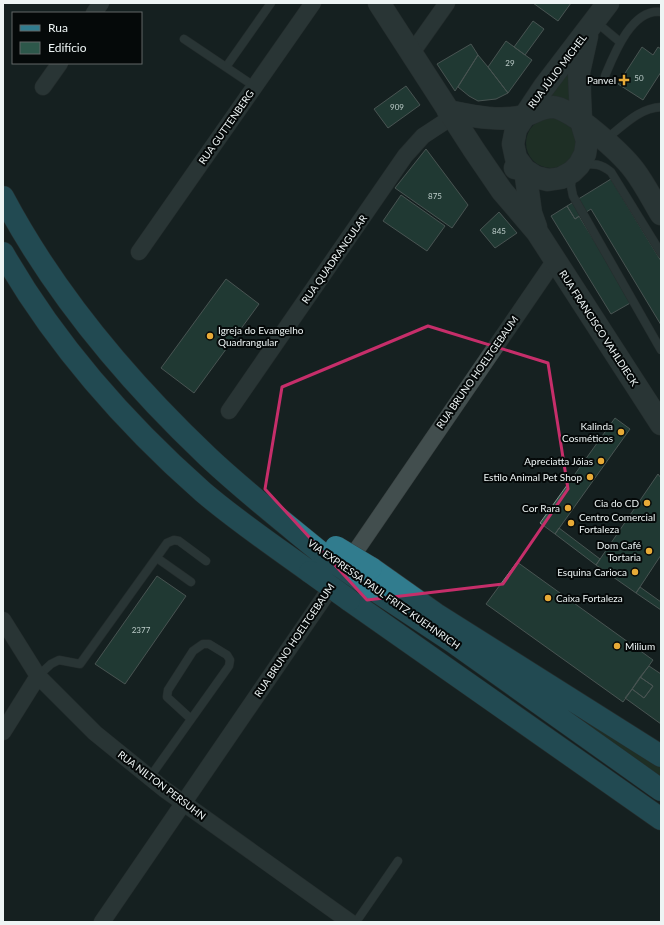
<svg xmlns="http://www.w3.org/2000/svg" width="664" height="925" font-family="Lato,sans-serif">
<rect width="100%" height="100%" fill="#162121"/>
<path fill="#28402c" d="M569 62 575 105 542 100Z
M526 143a25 25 0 1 1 50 0a25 25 0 1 1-50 0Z
M504 667 661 766V782Z"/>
<path fill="#2d574a" stroke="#85918d" d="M533 3H571L558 21Z
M533 21 544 29 525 55 514 47Z
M506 41 532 60 508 93 488 67Z
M471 44 478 55 455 91 437 64Z
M642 47 653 55 658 47 661 49V72L643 100 618 84Z
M478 55 488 67 508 93 496 99 478 101 469 96 458 87Z
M406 86 420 105 388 128 374 109Z
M426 149 468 205 452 228 395 188Z
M611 179 661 261V325L591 209 575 219 567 206Z
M401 195 445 226 427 251 383 221Z
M567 206 575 219 579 216 632 302 611 314 551 216Z
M499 212 517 233 495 248 480 230Z
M226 279 259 304 194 393 161 368Z
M615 418 630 429 555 534 540 523Z
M658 474 661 478V555L636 593 596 565Z
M559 528 600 559 596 565 555 534Z
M517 562 653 660 623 702 486 604Z
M157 576 186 596 125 684 95 664Z
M640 587 661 602V610L636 593Z
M649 666 661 674V724L625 698 632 689 644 698 653 686 640 677Z
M640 677 653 686 644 698 632 689Z"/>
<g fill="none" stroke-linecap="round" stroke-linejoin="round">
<defs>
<path id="lane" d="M595 21 620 42
M184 39 254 86
M226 67 271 3
M605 76C614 54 632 8 661 12
M606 139C623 126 639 108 661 107
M582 165C594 163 601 164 611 172L661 253
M572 175 571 186 573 196 661 350
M157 558 191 582
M38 676 51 664 59 660 80 664 167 543 174 540 179 541 206 561
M150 777 229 666 230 660 227 655 209 644H203L193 651 168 690 167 697 191 719
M356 922 398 861"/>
<path id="street" d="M94 13 101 3
M411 54 447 3
M43 87 60 63
M139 252 313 3
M229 411 405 156 423 136 452 117
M3 620 38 676 95 733 164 789 350 922
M3 732 38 676
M102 922 555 260"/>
<path id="secondary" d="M379 3 474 150 502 191 537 232 661 424
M448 111C473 116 498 122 524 116 534 113 541 107 553 107 572 108 622 154 634 170 644 183 652 199 661 214
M515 168 525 170 536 177 548 180 561 178 572 172 579 165 585 154 587 141 581 121 579 72 587 36
M536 227 531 213 525 170 516 158 513 144 516 129 544 87 608 3"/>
<path id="primary" d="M3 197C55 295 127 380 207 456 244 491 285 523 325 556
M3 253C54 342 126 424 203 492 237 521 274 546 310 572
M371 568 436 614 661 756
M367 585 453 642 661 790
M349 600 661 819"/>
</defs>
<use href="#lane" stroke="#363d3d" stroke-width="9"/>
<use href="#street" stroke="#363d3d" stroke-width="17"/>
<use href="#secondary" stroke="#363d3d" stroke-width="23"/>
<use href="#primary" stroke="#363d3d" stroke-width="23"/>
<use href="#lane" stroke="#424e4e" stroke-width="8"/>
<use href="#street" stroke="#424e4e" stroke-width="16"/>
<use href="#secondary" stroke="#424e4e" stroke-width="22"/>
<use href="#primary" stroke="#317c8e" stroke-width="22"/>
<defs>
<path id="primary-bridge" d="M336 547 371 568
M325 556 367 585
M310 572 349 600"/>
</defs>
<use href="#primary-bridge" stroke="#363d3d" stroke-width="23" stroke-linecap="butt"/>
<use href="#primary-bridge" stroke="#317c8e" stroke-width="22"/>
</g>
<path d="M0 0H664V925H0ZM428 326 548 363 568 489 503 584 367 600 265 489 282 387Z" fill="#162121" fill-opacity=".55" fill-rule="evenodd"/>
<path fill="none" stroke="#c62e6a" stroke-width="3" stroke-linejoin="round" d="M428 326 548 363 568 489 503 584 367 600 265 489 282 387Z"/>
<g fill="#e8ab37" stroke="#050909" stroke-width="1.5">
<path d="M622 74h4v4h4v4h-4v4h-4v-4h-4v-4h4z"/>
<circle cx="210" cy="336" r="4"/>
<circle cx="621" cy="432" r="4"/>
<circle cx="601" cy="461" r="4"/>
<circle cx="590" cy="477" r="4"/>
<circle cx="647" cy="503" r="4"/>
<circle cx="568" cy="508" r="4"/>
<circle cx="571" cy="523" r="4"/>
<circle cx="649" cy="551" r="4"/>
<circle cx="635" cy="572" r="4"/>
<circle cx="548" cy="598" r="4"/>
<circle cx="617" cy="646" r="4"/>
</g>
<g text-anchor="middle" stroke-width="4" stroke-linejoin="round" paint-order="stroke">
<g font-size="8" fill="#bdcdca">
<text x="510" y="66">29</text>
<text x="639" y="81">50</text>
<text x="397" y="110">909</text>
<text x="435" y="199">875</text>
<text x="499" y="234">845</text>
<text x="141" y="633">2377</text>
</g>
<g font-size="10" fill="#edf4f4" stroke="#050909">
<text transform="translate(557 71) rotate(-53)" y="4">RUA JÚLIO MICHEL</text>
<text transform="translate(226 127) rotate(-55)" y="4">RUA GUTTENBERG</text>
<text transform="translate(334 259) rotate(-55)" y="4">RUA QUADRANGULAR</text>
<text transform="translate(599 328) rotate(57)" y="4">RUA FRANCISCO VAHLDIECK</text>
<text transform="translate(477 372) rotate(-55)" y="4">RUA BRUNO HOELTGEBAUM</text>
<text transform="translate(384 594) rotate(35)" y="4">VIA EXPRESSA PAUL FRITZ KUEHNRICH</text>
<text transform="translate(294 640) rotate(-56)" y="4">RUA BRUNO HOELTGEBAUM</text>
<text transform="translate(162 785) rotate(37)" y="4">RUA NILTON PERSUHN</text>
</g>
<g font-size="10" fill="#edf4f4" stroke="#050909" text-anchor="end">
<text x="616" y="84">Panvel</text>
<text x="218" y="334" text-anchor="start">Igreja do Evangelho<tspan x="218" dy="12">Quadrangular</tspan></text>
<text x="613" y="430">Kalinda<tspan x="613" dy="12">Cosméticos</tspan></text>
<text x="593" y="465">Apreciatta Jóias</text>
<text x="582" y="481">Estilo Animal Pet Shop</text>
<text x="639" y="507">Cia do CD</text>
<text x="560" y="512">Cor Rara</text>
<text x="579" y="521" text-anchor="start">Centro Comercial<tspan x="579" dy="12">Fortaleza</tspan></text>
<text x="641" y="549">Dom Café<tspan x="641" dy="12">Tortaria</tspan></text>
<text x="627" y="576">Esquina Carioca</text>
<text x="556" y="602" text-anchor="start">Caixa Fortaleza</text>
<text x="625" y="650" text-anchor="start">Milium</text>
</g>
</g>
<rect width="664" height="925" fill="none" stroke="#edf4f4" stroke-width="8"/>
<rect x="12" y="12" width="130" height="52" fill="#050909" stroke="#626767"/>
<rect x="20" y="25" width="20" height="6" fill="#317c8e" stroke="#626767"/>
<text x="48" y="32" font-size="12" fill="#edf4f4">Rua</text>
<rect x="20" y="42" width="20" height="12" fill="#2d574a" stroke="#626767"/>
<text x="48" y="52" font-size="12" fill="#edf4f4">Edifício</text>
</svg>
